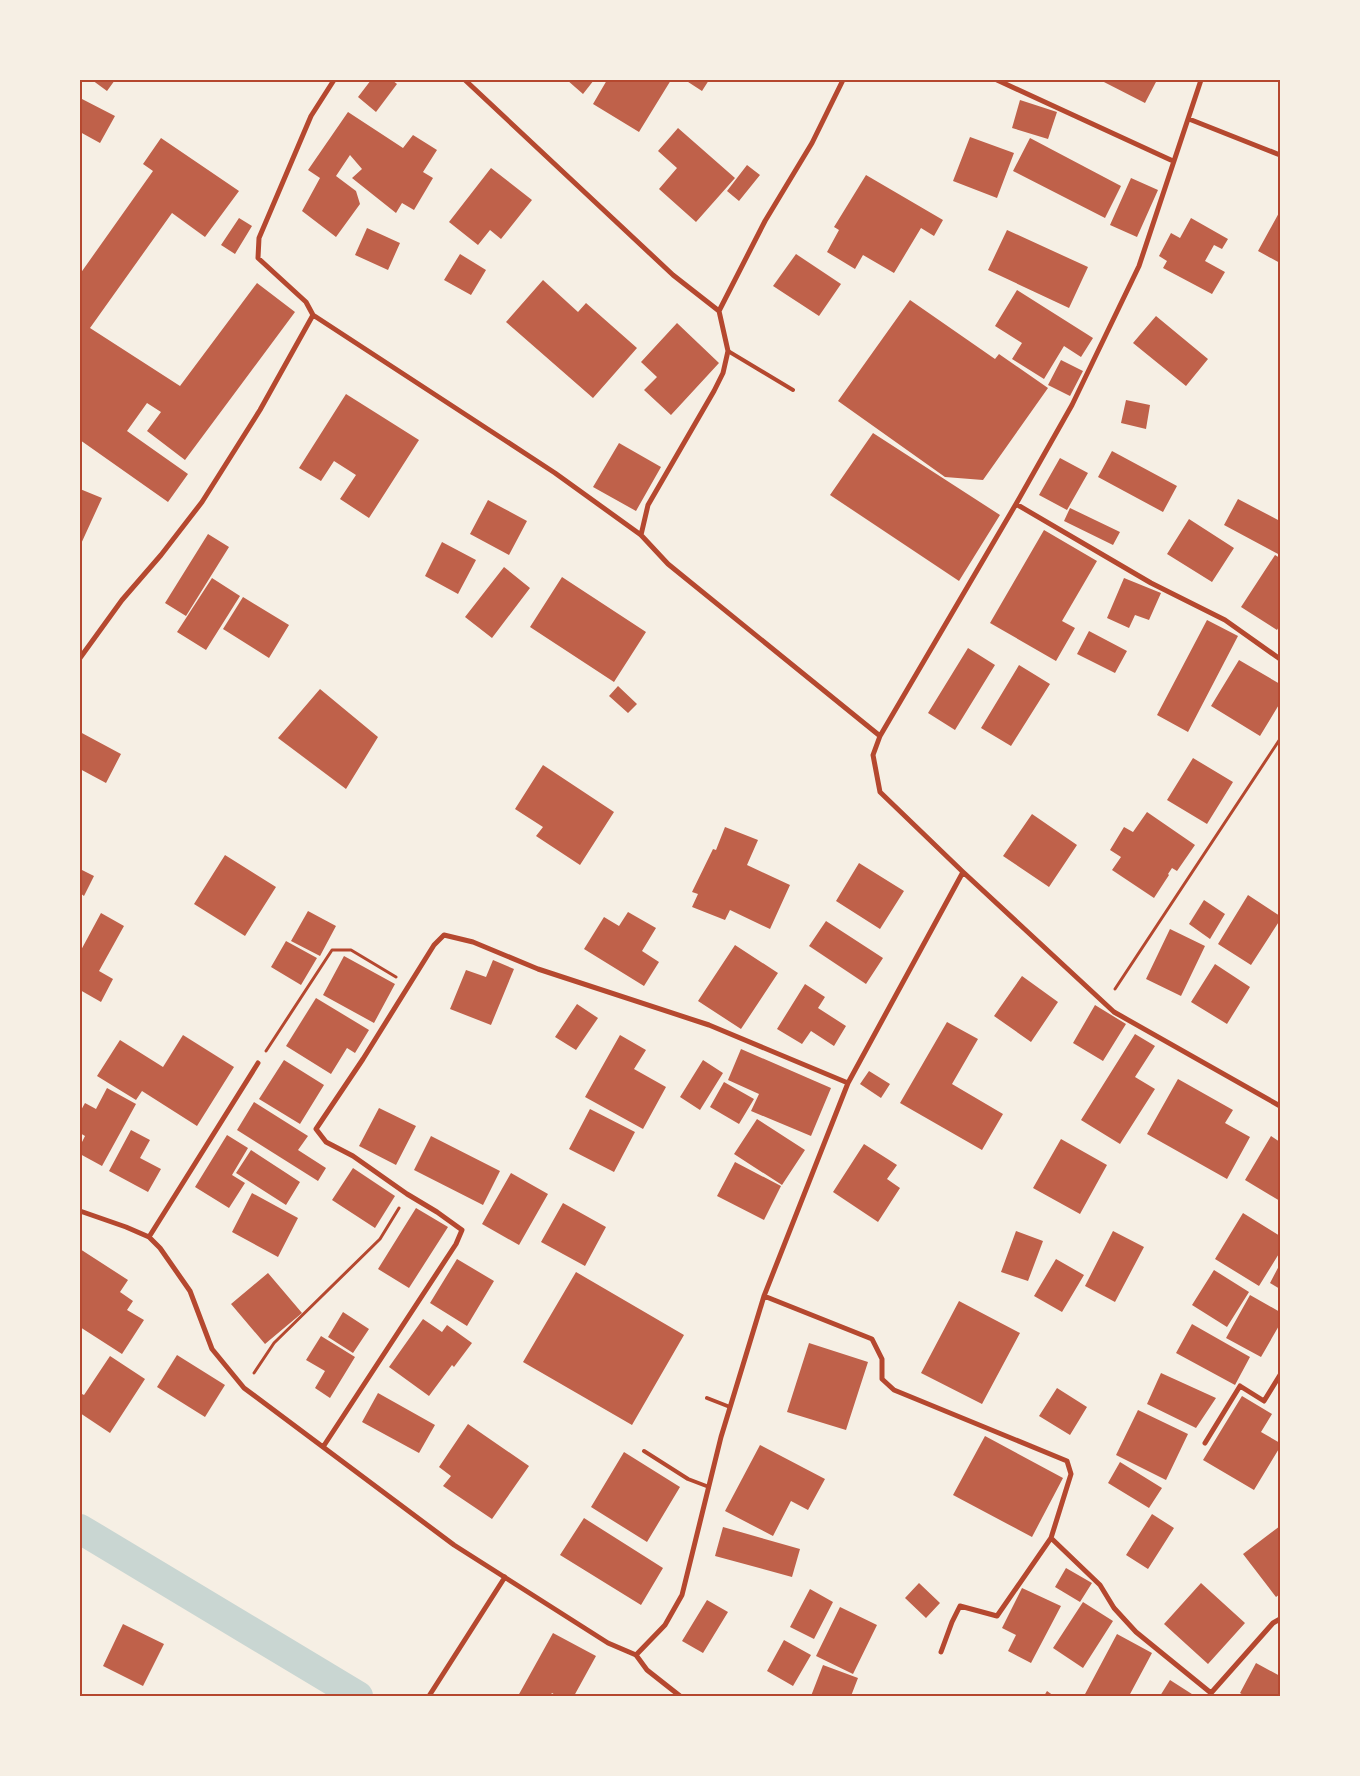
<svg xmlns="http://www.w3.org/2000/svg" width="1360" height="1776" font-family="Poppins,sans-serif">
<rect width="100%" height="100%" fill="#f6efe4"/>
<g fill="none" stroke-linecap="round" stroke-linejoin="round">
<path stroke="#c9d6d2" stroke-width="30" d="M80 1529 358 1696"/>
</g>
<path fill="#bf614a" d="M92 80H115L107 91Z
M371 80H392L397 84 376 112 358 97Z
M567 80H594L583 94Z
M607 80H671L639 132 593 104Z
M685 80H709L702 91Z
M1100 80H1157L1145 103Z
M82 99 115 116 100 143 80 132V103Z
M1020 100 1057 112 1048 139 1012 128Z
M348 112 403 148 413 135 437 150 423 172 433 178 414 210 402 203 396 213 352 178 362 169 350 155 336 176 356 191 360 204 336 237 302 211 320 178 308 170Z
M678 128 735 178 696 222 659 189 677 168 658 151Z
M970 137 1014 153 997 198 953 181Z
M161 138 239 191 205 237 172 213 90 328 180 386 257 283 295 312 185 460 147 431 161 412 147 403 127 431 188 474 168 502 80 440V274L153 171 143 164Z
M1030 138 1121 186 1105 218 1013 171Z
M747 165 760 175 739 201 727 191Z
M491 168 532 200 501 239 490 230 478 245 449 222Z
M866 175 943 220 934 236 921 228 894 273 863 255 855 269 827 252 839 230 834 227Z
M1131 178 1158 190 1137 237 1110 225Z
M1280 211V263L1258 251Z
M239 218 252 226 235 254 221 245Z
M1191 218 1228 239 1222 249 1214 245 1205 261 1225 272 1212 294 1163 268 1167 261 1159 256 1171 233 1180 238Z
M367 228 400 243 388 270 355 255Z
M1007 230 1088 267 1069 308 988 270Z
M460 254 486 270 471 295 444 280Z
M796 254 841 284 819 316 773 286Z
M543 280 578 312 586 303 637 348 593 398 506 322Z
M1017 290 1093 338 1081 357 1064 346 1044 379 1012 359 1022 343 995 326Z
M910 300 995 359 999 354 1048 388 983 480 945 477 838 401Z
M1156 316 1208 359 1186 386 1133 343Z
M677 323 719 363 671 415 644 390 657 377 641 362Z
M1061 360 1083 371 1070 396 1048 385Z
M346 394 419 440 369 518 340 499 356 475 334 461 321 481 299 468Z
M1126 400 1150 405 1146 429 1121 423Z
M873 433 1000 515 959 581 830 495Z
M619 443 661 467 636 511 593 487Z
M1112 451 1177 486 1163 512 1098 477Z
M1060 458 1088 473 1067 510 1039 495Z
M80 489 102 498 80 546Z
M1238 499 1280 521V555L1224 525Z
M488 500 527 521 509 555 470 534Z
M1070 508 1120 532 1113 545 1064 521Z
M1189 519 1234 548 1212 582 1167 554Z
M1044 530 1097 561 1062 621 1075 628 1056 661 990 623Z
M208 534 229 547 186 616 165 603Z
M442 542 476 560 458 594 425 576Z
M1275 555 1280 558V625L1277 630 1241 607Z
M504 567 530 588 492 638 465 617Z
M562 577 646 632 614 682 530 627Z
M212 578 240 596 206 650 177 632Z
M1124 578 1161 593 1149 620 1135 615 1129 628 1107 618Z
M243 597 289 625 269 658 223 629Z
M1207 620 1238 636 1188 732 1157 715Z
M1089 631 1127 651 1115 673 1077 654Z
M968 648 995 665 955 730 928 713Z
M1239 660 1280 684V703L1260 736 1211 706Z
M1019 665 1050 684 1011 746 981 728Z
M618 686 637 704 628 713 609 696Z
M320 689 378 737 346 789 278 738Z
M80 732 121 754 106 783 80 769Z
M1193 758 1233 782 1207 824 1167 800Z
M543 765 614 812 580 865 536 836 543 827 515 809Z
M1147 812 1195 845 1177 871 1172 868 1168 874 1169 875 1154 898 1112 870 1121 857 1110 850 1124 827 1133 832Z
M1032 814 1077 845 1049 887 1003 856Z
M725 827 758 840 747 865 790 885 770 929 730 910 725 920 692 907 698 894 692 892 713 849 716 850Z
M225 855 276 887 245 936 194 904Z
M859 863 904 891 880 929 836 901Z
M80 869 94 876 84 896 80 893Z
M1248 895 1280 916V920L1251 965 1218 944Z
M1204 900 1225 914 1210 939 1189 924Z
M308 911 336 926 320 956 291 941Z
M628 912 656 928 642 951 659 962 644 986 584 949 604 917 619 926Z
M101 913 124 926 99 971 113 979 101 1002 80 990V952Z
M826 921 883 958 866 984 809 946Z
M1170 929 1205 946 1181 996 1146 979Z
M286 941 317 958 301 985 271 967Z
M735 945 778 973 741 1029 698 1001Z
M344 956 395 984 374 1023 323 995Z
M493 960 514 969 491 1025 450 1009 466 970 486 977Z
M1215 964 1250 987 1227 1024 1191 1002Z
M1022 976 1058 1002 1031 1042 994 1016Z
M805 984 825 997 818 1008 846 1026 834 1046 811 1031 802 1044 777 1029Z
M316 998 369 1030 355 1053 347 1048 331 1074 286 1046Z
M577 1004 598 1018 576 1050 555 1037Z
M1095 1005 1126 1024 1103 1061 1073 1043Z
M947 1022 978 1039 952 1084 1003 1114 982 1150 900 1103Z
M1135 1034 1155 1046 1135 1077 1155 1089 1120 1144 1081 1120Z
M183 1035 234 1067 197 1126 142 1091 136 1100 97 1076 120 1040 163 1067Z
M620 1035 646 1050 634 1069 666 1087 643 1129 585 1097Z
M741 1049 831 1088 811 1136 751 1111 759 1094 728 1080Z
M284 1060 324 1085 300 1124 259 1099Z
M703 1060 723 1073 700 1110 680 1097Z
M869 1071 890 1084 881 1098 860 1084Z
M1178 1079 1233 1110 1225 1123 1250 1137 1227 1179 1147 1134Z
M724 1082 754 1099 739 1124 710 1107Z
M107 1088 136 1104 102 1166 80 1154V1146L85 1136 80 1133V1112L85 1103 96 1109Z
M254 1102 308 1136 298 1150 326 1168 318 1181 237 1130Z
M379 1108 416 1126 396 1165 359 1146Z
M590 1109 635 1132 614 1172 569 1149Z
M757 1119 805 1150 782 1185 734 1154Z
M131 1130 150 1140 140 1158 161 1169 148 1192 109 1171Z
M227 1135 248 1148 232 1175 245 1183 229 1208 195 1187Z
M431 1136 500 1171 483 1205 414 1170Z
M1271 1136 1280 1142V1201L1245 1180Z
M1061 1139 1107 1165 1080 1214 1033 1188Z
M864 1144 897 1165 887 1179 900 1188 878 1222 833 1192Z
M251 1150 300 1182 286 1205 236 1173Z
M735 1162 781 1186 764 1220 717 1196Z
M353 1168 395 1196 375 1228 332 1200Z
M511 1173 548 1194 519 1245 482 1224Z
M252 1193 298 1218 278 1257 232 1232Z
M563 1203 606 1227 585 1266 541 1242Z
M416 1208 448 1227 409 1288 378 1269Z
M1243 1213 1280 1236V1252L1259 1286 1215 1259Z
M1016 1231 1043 1241 1028 1281 1001 1272Z
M1113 1231 1144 1247 1115 1302 1085 1286Z
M80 1249 128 1280 120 1292 133 1301 127 1310 144 1320 122 1354 80 1327Z
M457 1259 494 1281 467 1326 430 1303Z
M1056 1259 1084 1275 1062 1312 1034 1296Z
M1280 1264V1289L1270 1283Z
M1214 1270 1249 1292 1227 1327 1192 1305Z
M576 1272 684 1335 632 1425 523 1362Z
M268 1273 302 1313 265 1344 231 1304Z
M1250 1295 1280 1312V1324L1261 1357 1226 1338Z
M959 1301 1020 1333 982 1404 921 1373Z
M343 1312 369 1329 353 1353 328 1337Z
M423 1319 442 1332 447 1325 472 1343 454 1367 452 1365 429 1396 389 1367Z
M1192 1324 1250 1357 1235 1385 1176 1353Z
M321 1336 355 1357 330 1398 315 1388 325 1371 306 1360Z
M809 1343 868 1362 846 1430 787 1412Z
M177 1355 225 1385 205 1417 157 1387Z
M110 1356 145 1379 110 1433 80 1413V1393L84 1395Z
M1161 1373 1216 1398 1196 1428 1147 1404Z
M1057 1388 1087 1407 1070 1435 1039 1416Z
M378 1393 435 1425 419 1453 362 1422Z
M1242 1396 1272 1414 1261 1432 1280 1443V1447L1254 1490 1203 1460Z
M1138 1410 1188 1434 1166 1480 1116 1455Z
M468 1424 529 1466 492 1519 443 1486 451 1476 439 1467Z
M985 1436 1063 1478 1032 1537 953 1495Z
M760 1445 825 1479 808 1510 791 1501 773 1536 725 1511Z
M624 1452 680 1487 647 1542 591 1507Z
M1120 1462 1162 1488 1149 1508 1108 1483Z
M1152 1514 1174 1528 1148 1569 1126 1555Z
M584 1518 663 1568 641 1605 560 1555Z
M1280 1526V1594L1276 1597 1243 1554Z
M723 1527 800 1549 792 1577 715 1556Z
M1066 1568 1092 1583 1080 1602 1055 1587Z
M919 1583 940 1603 926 1618 905 1598Z
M1201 1583 1245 1623 1208 1664 1164 1624Z
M1022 1588 1061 1606 1031 1663 1008 1651 1016 1635 1002 1628Z
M810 1589 833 1602 814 1639 790 1627Z
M707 1600 728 1612 703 1653 682 1641Z
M1083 1602 1113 1621 1083 1668 1053 1648Z
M840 1607 877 1625 853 1674 816 1656Z
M123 1624 164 1644 143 1686 103 1666Z
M553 1633 596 1656 574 1696H557L552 1693 550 1696H518Z
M1117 1634 1152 1653 1129 1696H1084Z
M784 1640 811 1655 793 1686 767 1671Z
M1256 1663 1280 1676V1696H1245L1240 1693Z
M823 1665 858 1678 851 1696H811Z
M1170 1680 1195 1696H1160Z
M1047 1691 1054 1696H1044Z"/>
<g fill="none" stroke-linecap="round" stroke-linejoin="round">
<path stroke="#b5482f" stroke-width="3" d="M1115 989 1280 739
M266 1051 332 950H351L396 977
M254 1373 274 1343 380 1239 399 1208"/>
<path stroke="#b5482f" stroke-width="4" d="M728 351 793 390
M707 1398 730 1407
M644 1451 688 1479 709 1487"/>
<path stroke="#b5482f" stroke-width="5" d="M334 80 311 116 259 238 258 258 306 302 313 315 555 473 641 535 668 564 880 736
M465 80 673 275 719 311
M997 80 1173 161
M1201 80 1139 266 1072 405 1016 504 880 736 873 755 880 792 963 872 1114 1012 1280 1106
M1189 119 1280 155
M1016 504 1151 583 1225 620 1280 659
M641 535 648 505 714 391 723 373 728 351 719 311 765 221 812 143 843 80
M80 658 122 600 161 555 202 502 260 410 313 315
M80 1211 126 1227 149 1237 160 1248 190 1291 212 1349 244 1388 454 1545 608 1643 636 1655 665 1625 682 1595 721 1437 764 1296 848 1083 963 872
M149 1237 258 1063
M764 1296 872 1339 882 1359V1379L894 1390 1067 1461 1071 1474 1051 1538 997 1616 960 1606 952 1622 941 1652
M1205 1443 1240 1386 1264 1401 1280 1375
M323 1447 456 1244 462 1230 437 1212 407 1194 353 1156 326 1142 316 1129 363 1059 434 945 444 935 473 942 538 969 709 1025 848 1083
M1051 1538 1100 1585 1114 1608 1136 1632 1211 1693 1273 1623 1280 1619
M636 1655 647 1670 680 1696
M429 1696 505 1577"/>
</g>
<rect width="1360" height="1776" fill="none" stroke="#f6efe4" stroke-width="162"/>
<rect x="81" y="81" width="1198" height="1614" fill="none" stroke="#b5482f" stroke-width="2"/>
</svg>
